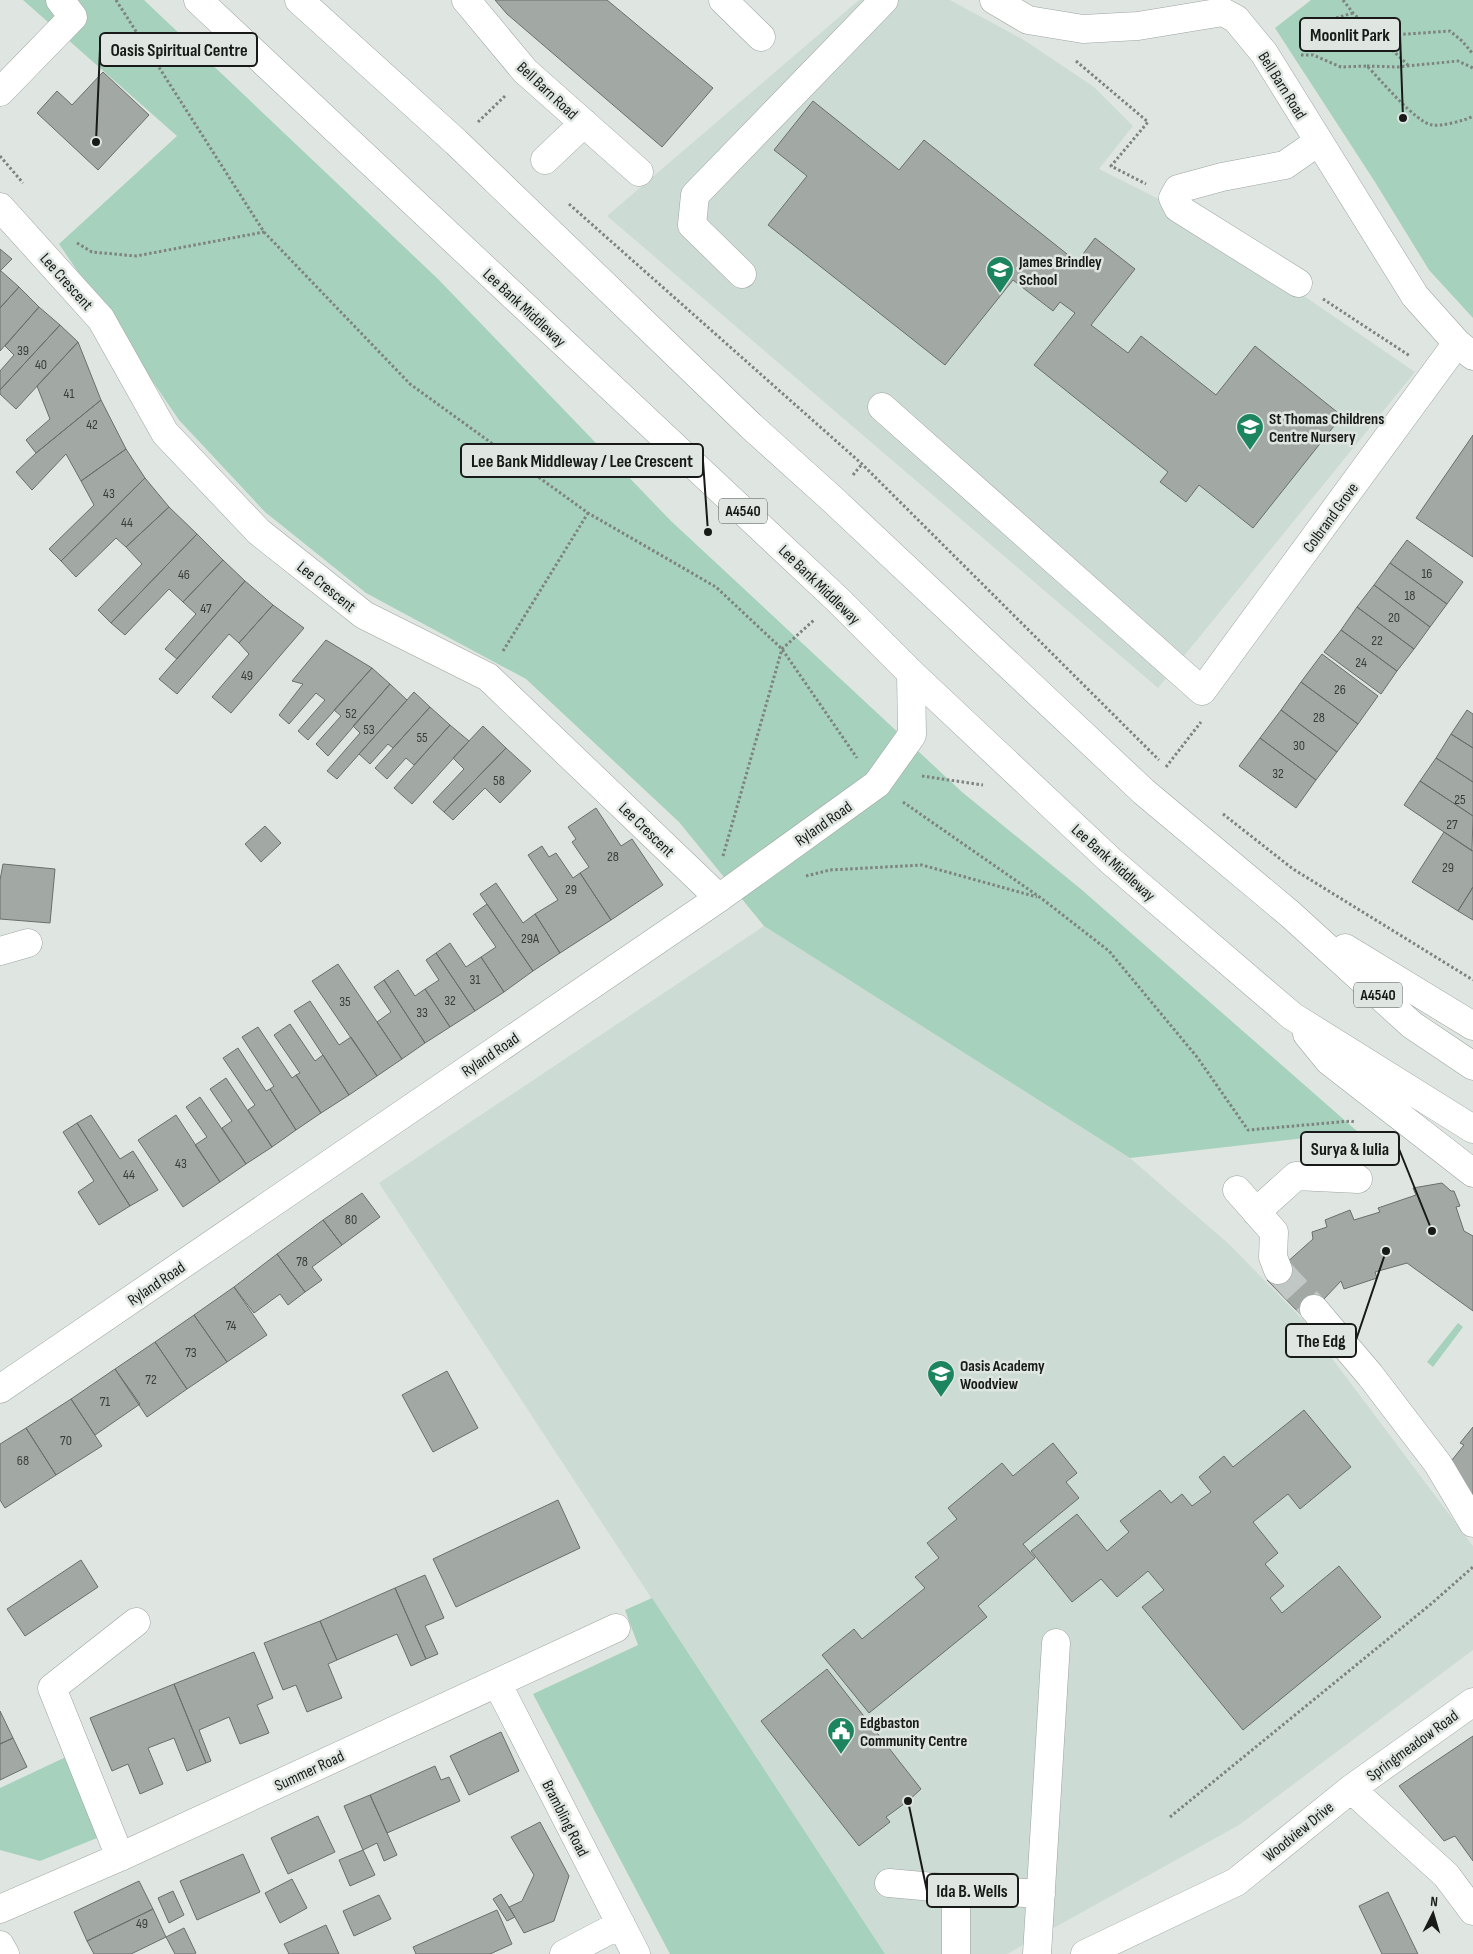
<svg xmlns="http://www.w3.org/2000/svg" width="1473" height="1954" font-family="'Sofia Sans Condensed',sans-serif">
<rect width="100%" height="100%" fill="#dfe6e2"/>
<path fill="#ccdbd4" d="M859 0H950L1024 40 1094 87 1133 126 1099 169 1171 205 1415 372 1158 688 607 216Z
M764 926 1130 1158 1230 1245 1304 1321 1473 1546V1650L1239 1825 1007 1954H885L379 1183Z"/>
<path fill="#a6d1bd" d="M23 0H144L438 279 671 521 962 792 1082 890 1358 1132 1130 1158 764 926 679 822 526 679 366 593 265 512 179 420 59 244 177 136Z
M1311 0H1473V318L1429 270 1375 182 1275 28Z
M1458 1323 1463 1327 1433 1367 1427 1362Z
M652 1598 885 1954H670L533 1694 638 1645 625 1610Z
M68 1756 102 1836 40 1861 0 1850V1788Z"/>
<path fill="#a2a9a5" stroke="#696f6c" d="M495 0H607L713 88 662 147 507 14Z
M103 72 149 115 98 170 37 113 57 91 72 105Z
M813 101 899 170 924 140 1077 262 1095 238 1135 269 1091 325 1128 353 1141 336 1216 395 1255 346 1342 416 1253 528 1199 485 1186 502 1160 482 1168 472 1034 365 1075 313 1060 302 1053 311 1013 280 945 365 768 225 807 176 774 150Z
M0 249 12 259 0 271Z
M1 271 19 287 0 308V271Z
M19 287 39 307 0 351V308Z
M39 307 60 325 0 390V371L14 355 5 346Z
M60 325 78 342 16 409 0 394V390Z
M78 342 101 400 36 453 26 440 50 419 37 386Z
M101 400 126 449 81 481 66 454 32 490 16 472 36 453Z
M1473 435V557L1416 518Z
M126 449 145 478 61 561 49 549 94 505 81 481Z
M145 478 169 507 126 547 116 538 76 577 61 561Z
M169 507 197 534 111 623 98 610 142 564 126 547Z
M197 534 223 560 183 602 169 589 125 635 111 623Z
M1407 540 1463 582 1447 604 1390 563Z
M223 560 245 581 177 659 165 649 196 614 183 602Z
M1390 563 1447 604 1430 627 1374 585Z
M245 581 273 605 239 643 229 634 177 694 159 679Z
M1374 585 1430 627 1414 649 1357 607Z
M273 605 304 628 231 713 212 697 249 654 239 643Z
M1357 607 1414 649 1397 671 1341 630Z
M1341 630 1397 671 1381 694 1324 652Z
M326 640 372 668 308 740 298 731 325 700 316 693 289 724 279 715 303 684 292 681Z
M1322 654 1378 696 1358 724 1301 682Z
M372 668 390 684 328 756 316 744 341 716 334 710Z
M1301 682 1358 724 1337 752 1281 710Z
M390 684 407 700 337 779 327 771 360 733 353 726Z
M414 692 430 707 393 748 388 744 370 764 359 754Z
M430 707 450 725 414 765 406 758 387 779 375 768Z
M1281 710 1337 752 1316 780 1260 738Z
M1467 710 1473 714V748L1451 734Z
M450 725 469 741 412 804 394 788Z
M483 726 506 748 444 812 433 802 464 769 453 758Z
M1451 734 1473 748V782L1436 758Z
M1260 738 1316 780 1296 808 1239 766Z
M506 748 531 771 500 803 485 788 453 820 444 812Z
M1436 758 1473 782V816L1420 781Z
M1420 781 1473 816 1472 851 1404 805Z
M596 808 621 846 632 839 663 885 611 920 580 873 589 867 572 842 576 839 568 827Z
M265 826 281 843 261 862 245 844Z
M1444 832 1473 851V887L1458 911 1412 882Z
M542 846 549 857 556 853 573 878 580 873 611 920 560 953 535 914 558 900 528 855Z
M3 864 55 869 50 923 0 919V880Z
M496 883 523 923 535 914 560 953 533 971 480 894Z
M1473 887V920L1458 911Z
M487 904 533 971 504 992 481 957 496 947 473 914Z
M450 943 466 967 481 957 504 992 475 1011 436 953Z
M436 953 475 1011 450 1027 425 989 439 980 426 960Z
M338 964 402 1059 377 1076 312 981Z
M398 970 415 996 425 989 450 1027 425 1043 384 980Z
M384 980 425 1043 402 1059 377 1022 391 1012 374 987Z
M310 1001 339 1045 351 1037 377 1076 349 1095 294 1011Z
M290 1024 315 1061 323 1055 349 1095 321 1113 296 1075 300 1073 274 1035Z
M258 1027 292 1078 296 1075 321 1113 296 1130 270 1089 274 1086 242 1037Z
M238 1048 266 1091 270 1089 296 1130 272 1147 248 1110 255 1105 223 1058Z
M226 1078 272 1147 246 1164 222 1128 232 1121 210 1089Z
M200 1097 246 1164 220 1182 195 1145 207 1137 186 1107Z
M91 1115 120 1159 133 1151 158 1190 130 1206 77 1123Z
M176 1115 220 1182 183 1207 138 1140Z
M77 1123 130 1206 99 1225 78 1192 94 1181 63 1132Z
M1442 1183 1451 1191H1454L1460 1206 1456 1207 1464 1231 1473 1236V1311L1407 1263 1375 1272 1377 1278 1344 1289 1341 1281 1305 1319 1267 1280 1313 1239 1312 1232 1327 1227 1325 1220 1350 1210 1354 1220 1380 1212 1378 1208 1416 1195 1413 1188Z
M362 1193 380 1217 342 1245 323 1220Z
M323 1220 342 1245 312 1267 322 1280 305 1292 277 1254Z
M277 1254 305 1292 288 1305 280 1294 254 1313 234 1287Z
M234 1287 267 1335 227 1362 194 1315Z
M194 1315 227 1362 187 1389 155 1342Z
M155 1342 187 1389 147 1417 115 1369Z
M115 1369 140 1404 95 1435 71 1399Z
M447 1371 478 1428 433 1452 402 1395Z
M71 1399 102 1446 56 1475 26 1428Z
M1304 1410 1351 1467 1300 1509 1288 1494 1253 1522 1278 1553 1265 1564 1284 1586 1270 1598 1282 1613 1339 1566 1381 1617 1243 1730 1142 1607 1164 1590 1148 1571 1117 1597 1101 1579 1072 1602 1031 1551 1077 1514 1107 1551 1129 1532 1120 1521 1160 1490 1171 1503 1182 1494 1192 1506 1211 1492 1199 1477 1224 1456 1233 1467Z
M1473 1427V1505L1452 1460 1464 1445 1460 1443Z
M26 1428 56 1475 5 1508 0 1500V1444Z
M1053 1443 1077 1473 1066 1482 1079 1498 1023 1544 1035 1558 978 1606 987 1617 869 1713 822 1655 854 1629 862 1639 925 1588 915 1577 939 1558 927 1543 957 1519 948 1508 1002 1463 1013 1476Z
M558 1500 580 1548 456 1607 433 1559Z
M81 1560 98 1587 25 1636 7 1609Z
M425 1575 444 1618 425 1626 438 1654 426 1659 395 1588Z
M395 1588 426 1659 411 1666 397 1634 337 1660 320 1621Z
M320 1621 337 1660 328 1664 342 1698 307 1712 296 1685 283 1690 264 1643Z
M254 1652 273 1698 257 1705 269 1733 240 1744 229 1717 199 1730 211 1761 206 1763 174 1684Z
M827 1669 921 1789 908 1801 886 1817 890 1822 859 1846 761 1721Z
M174 1684 206 1763 187 1771 174 1738 148 1748 163 1784 140 1794 128 1764 112 1771 90 1718Z
M0 1711 13 1738 0 1744Z
M501 1732 519 1771 469 1795 450 1756Z
M1473 1736V1861L1455 1836 1444 1841 1399 1786Z
M13 1738 27 1767 0 1780V1744Z
M435 1766 441 1780 449 1777 460 1801 387 1833 370 1795Z
M370 1795 397 1855 384 1861 377 1843 363 1850 344 1806Z
M318 1816 335 1852 288 1874 271 1838Z
M540 1822 569 1876 554 1921 524 1933 509 1907 522 1901 534 1875 511 1837Z
M363 1850 375 1875 350 1886 339 1860Z
M243 1854 260 1892 197 1920 180 1881Z
M292 1879 307 1908 280 1923 265 1893Z
M139 1881 153 1909 87 1941 74 1912Z
M173 1891 184 1915 169 1923 158 1898Z
M1388 1892 1418 1954H1382L1359 1906Z
M501 1894 515 1917 507 1921 493 1899Z
M379 1895 391 1919 354 1936 343 1911Z
M153 1909 166 1937 131 1954H94L87 1941Z
M497 1910 512 1944 490 1954H416L413 1947Z
M326 1925 339 1954H289L284 1944Z
M184 1928 196 1953 194 1954H175L166 1937Z"/>
<g fill="none" stroke-linecap="round" stroke-linejoin="round">
<path stroke="#c1c7c4" stroke-width="28" stroke-dasharray="28 14" stroke-linecap="butt" d="M1278 1270 1314 1309"/>
<defs>
<path id="minor" d="M466 0 525 71 639 172
M723 0 761 37
M994 0 1028 20 1083 29 1138 26 1223 12 1236 19 1264 53 1415 296 1457 343 1473 356
M0 92 73 17 60 0
M545 160 584 123
M0 207 101 319 165 433 259 532 364 615 488 677 719 898
M742 274 692 225 695 195 884 0
M1298 283 1178 208 1173 198 1178 189 1222 177 1285 165 1318 142
M882 407 1202 691 1457 343
M0 951 28 943
M1237 1190 1274 1232 1273 1257 1278 1270
M1256 1212 1296 1176 1358 1179
M1314 1309 1370 1375 1438 1464 1473 1523
M0 1389 719 898 877 784 912 735 911 673
M497 1683 636 1954
M1351 1789 1446 1875 1473 1911
M120 1857 52 1688 136 1622
M889 1883 956 1889
M0 1909 120 1857 616 1628
M0 1945 5 1954
M564 1954 621 1924
M956 1954V1889L1041 1894
M1037 1954 1056 1643
M1085 1954 1236 1882 1351 1789 1473 1702"/>
<path id="highway" d="M198 0 838 600 911 673 1111 861 1292 1016 1473 1129
M299 0 456 142 751 426 831 498 1144 792 1290 914 1412 1025 1473 1066
M1345 948 1473 1026
M1307 1034 1329 1061 1473 1173"/>
</defs>
<use href="#minor" stroke="#9da4a0" stroke-width="29"/>
<use href="#highway" stroke="#9da4a0" stroke-width="29"/>
<path stroke="#7e8380" stroke-width="3" stroke-dasharray="2.5 2.5" stroke-linecap="butt" d="M116 0 264 232 410 384 588 513 716 587 782 649 857 758
M1343 0 1353 13 1409 66
M1353 13 1326 21 1322 32 1333 45 1358 47 1379 36 1450 31 1462 41 1473 54
M1301 55H1313L1341 67 1367 66C1380 79 1415 122 1432 125 1440 127 1467 120 1473 116
M1076 61 1148 122 1111 166 1146 184
M1367 66 1398 67 1458 61 1473 68
M478 122 506 95
M0 156 23 183
M569 204 862 464 1159 760
M77 243 92 252 136 256 264 232
M1323 299 1410 356
M853 475 862 464
M503 651 588 513
M1166 767 1201 722
M922 776 983 785
M903 802 1041 898 1109 951 1197 1057 1248 1130 1351 1121 1354 1122
M1223 814 1293 869 1473 980
M723 856 782 649 814 620
M806 876 830 870 922 865 1037 897
M1170 1817 1431 1604 1473 1567"/>
<use href="#minor" stroke="#fff" stroke-width="28"/>
<use href="#highway" stroke="#fff" stroke-width="28"/>
</g>
<defs>
<symbol id="school-pin" viewBox="-11 -11 22 30"><path d="M0 17L-7.5 6A9.5 9.5 0 1 1 7.5 6Z" fill="#1c8560" stroke="#dfe6e2"/><path d="M0-5L7-2L0 1L-7-2ZM-4 1L0 2.5L4 1V4Q0 6-4 4Z" fill="#fff"/></symbol>
<symbol id="civic-pin" viewBox="-11 -11 22 30"><path d="M0 17L-7.5 6A9.5 9.5 0 1 1 7.5 6Z" fill="#1c8560" stroke="#dfe6e2"/><path d="M-.6-6.5H3V-4.5H.6V-3L4-1V1h2V6H-6V1h2V-1L-.6-3ZM-1.2 2.5V6h2.4V2.5Z" fill="#fff"/></symbol>
</defs>
<g fill-rule="evenodd">
<use href="#school-pin" x="984" y="254" width="32" height="43"/>
<use href="#school-pin" x="1234" y="411" width="32" height="43"/>
<use href="#school-pin" x="925" y="1358" width="32" height="43"/>
<use href="#civic-pin" x="825" y="1715" width="32" height="43"/>
</g>
<g text-anchor="middle" stroke-width="5" stroke-linejoin="round" paint-order="stroke">
<g font-size="14" fill="#3a3e3b">
<text x="23" y="355">39</text>
<text x="41" y="369">40</text>
<text x="69" y="398">41</text>
<text x="92" y="429">42</text>
<text x="109" y="498">43</text>
<text x="127" y="527">44</text>
<text x="1427" y="578">16</text>
<text x="184" y="579">46</text>
<text x="1410" y="600">18</text>
<text x="206" y="613">47</text>
<text x="1394" y="622">20</text>
<text x="1377" y="645">22</text>
<text x="1361" y="667">24</text>
<text x="247" y="680">49</text>
<text x="1340" y="694">26</text>
<text x="351" y="718">52</text>
<text x="1319" y="722">28</text>
<text x="369" y="734">53</text>
<text x="422" y="742">55</text>
<text x="1299" y="750">30</text>
<text x="1278" y="778">32</text>
<text x="499" y="785">58</text>
<text x="1460" y="804">25</text>
<text x="1452" y="829">27</text>
<text x="613" y="861">28</text>
<text x="1448" y="872">29</text>
<text x="571" y="894">29</text>
<text x="530" y="943">29A</text>
<text x="475" y="984">31</text>
<text x="450" y="1005">32</text>
<text x="345" y="1006">35</text>
<text x="422" y="1017">33</text>
<text x="181" y="1168">43</text>
<text x="129" y="1179">44</text>
<text x="351" y="1224">80</text>
<text x="302" y="1266">78</text>
<text x="231" y="1330">74</text>
<text x="191" y="1357">73</text>
<text x="151" y="1384">72</text>
<text x="105" y="1406">71</text>
<text x="66" y="1445">70</text>
<text x="23" y="1465">68</text>
<text x="142" y="1928">49</text>
</g>
<g fill="#dfe6e2" stroke="#535755" stroke-width="1">
<rect x="719" y="498.5" width="48" height="25" rx="4"/>
<rect x="1354" y="982.5" width="48" height="25" rx="4"/>
</g>
<g font-size="15" font-weight="bold" fill="#171a18">
<text x="743" y="516">A4540</text>
<text x="1378" y="1000">A4540</text>
</g>
<g font-size="16" fill="#171a18" stroke="#dfe6e2">
<text transform="translate(1283 85) rotate(58)" y="6">Bell Barn Road</text>
<text transform="translate(548 90) rotate(43)" y="6">Bell Barn Road</text>
<text transform="translate(67 281) rotate(48)" y="6">Lee Crescent</text>
<text transform="translate(525 307) rotate(43)" y="6">Lee Bank Middleway</text>
<text transform="translate(1330 517) rotate(-54)" y="6">Colbrand Grove</text>
<text transform="translate(820 584) rotate(44)" y="6">Lee Bank Middleway</text>
<text transform="translate(327 586) rotate(39)" y="6">Lee Crescent</text>
<text transform="translate(823 823) rotate(-35)" y="6">Ryland Road</text>
<text transform="translate(647 829) rotate(44)" y="6">Lee Crescent</text>
<text transform="translate(1114 862) rotate(42)" y="6">Lee Bank Middleway</text>
<text transform="translate(490 1054) rotate(-34)" y="6">Ryland Road</text>
<text transform="translate(156 1283) rotate(-34)" y="6">Ryland Road</text>
<text transform="translate(1412 1745) rotate(-36)" y="6">Springmeadow Road</text>
<text transform="translate(309 1770) rotate(-25)" y="6">Summer Road</text>
<text transform="translate(566 1818) rotate(63)" y="6">Brambling Road</text>
<text transform="translate(1298 1831) rotate(-39)" y="6">Woodview Drive</text>
</g>
<g font-size="16" font-weight="bold" fill="#171a18" stroke="#dfe6e2" text-anchor="start">
<text x="1019" y="267">James Brindley<tspan x="1019" dy="18">School</tspan></text>
<text x="1269" y="424">St Thomas Childrens<tspan x="1269" dy="18">Centre Nursery</tspan></text>
<text x="960" y="1371">Oasis Academy<tspan x="960" dy="18">Woodview</tspan></text>
<text x="860" y="1728">Edgbaston<tspan x="860" dy="18">Community Centre</tspan></text>
</g>
</g>
<path fill="none" stroke="#171a18" stroke-width="2" d="M1403 118L1400 34M96 142L100 49M708 532L703 461M1432 1231L1399 1149M1386 1251L1356 1340M908 1801L927 1891"/>
<g fill="#171a18" stroke="#dfe6e2" stroke-width="2">
<circle cx="1403" cy="118" r="5"/>
<circle cx="96" cy="142" r="5"/>
<circle cx="708" cy="532" r="5"/>
<circle cx="1432" cy="1231" r="5"/>
<circle cx="1386" cy="1251" r="5"/>
<circle cx="908" cy="1801" r="5"/>
</g>
<g fill="#dfe6e2" stroke="#171a18" stroke-width="2">
<rect x="1300" y="18" width="100" height="33" rx="5"/>
<rect x="100" y="33" width="157" height="33" rx="5"/>
<rect x="461" y="444" width="242" height="33" rx="5"/>
<rect x="1301" y="1132" width="98" height="33" rx="5"/>
<rect x="1286" y="1324" width="70" height="33" rx="5"/>
<rect x="927" y="1874" width="91" height="33" rx="5"/>
</g>
<g font-size="18" text-anchor="middle" font-weight="bold" fill="#171a18">
<text x="1350" y="41">Moonlit Park</text>
<text x="179" y="56">Oasis Spiritual Centre</text>
<text x="582" y="467">Lee Bank Middleway / Lee Crescent</text>
<text x="1350" y="1155">Surya &amp; Iulia</text>
<text x="1321" y="1347">The Edg</text>
<text x="972" y="1897">Ida B. Wells</text>
</g>
<g transform="translate(1433 1914) rotate(5)" stroke="#dfe6e2" stroke-width="4" paint-order="stroke">
<path d="M0-4L9 19L0 12L-9 19Z" fill="#171a18"/>
<text y="-8" font-size="14" font-weight="bold" text-anchor="middle" fill="#171a18">N</text>
</g>
</svg>
